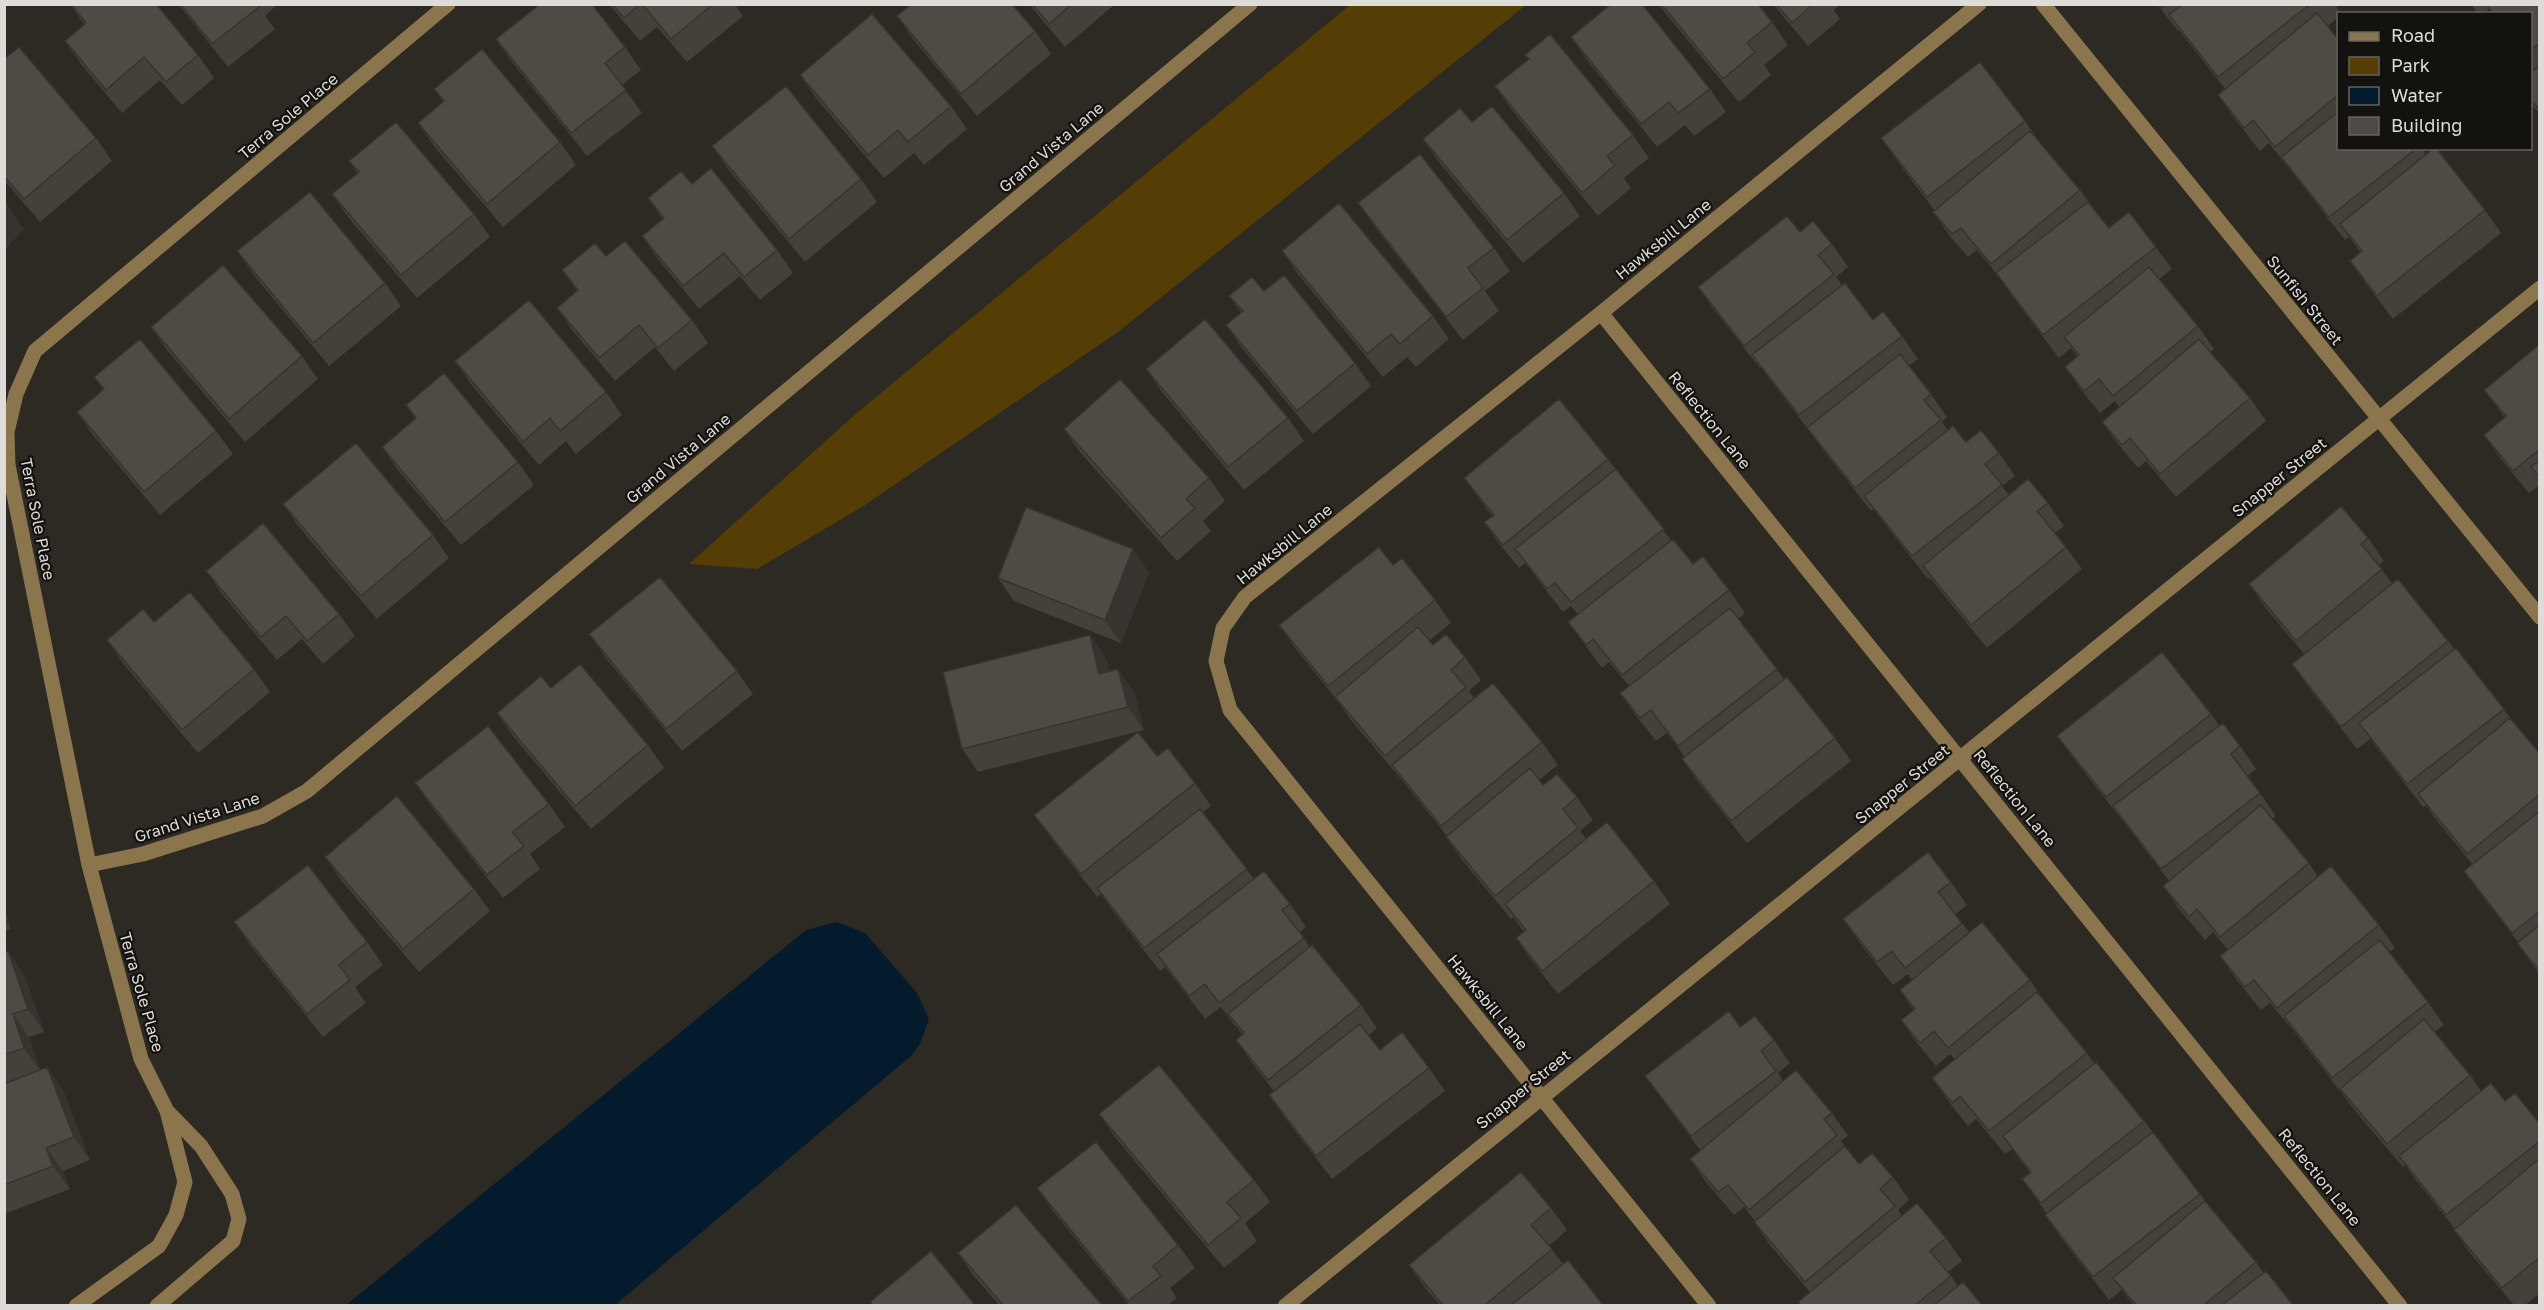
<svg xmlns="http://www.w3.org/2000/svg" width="2544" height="1310" font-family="'Golos Text',sans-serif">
<rect width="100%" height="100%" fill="#2d2923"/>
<path fill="#553e06" d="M1351 4 1526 5 1118 332 862 507 757 569 689 564 859 411Z"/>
<path fill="#031b2c" d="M837 922 865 933 917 993 929 1019 920 1044 911 1056 615 1305H346L806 930Z"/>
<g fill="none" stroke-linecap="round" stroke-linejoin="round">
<path stroke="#8a754d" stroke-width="15" d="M2043 4 2540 617
M1601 313 2400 1306
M89 865 143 854 263 816 307 791 1250 4
M76 1306 159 1246 176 1215 185 1182 167 1111 141 1059 89 865 8 465 7 432 16 394 35 351 448 4
M157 1306 233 1241 239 1219 232 1194 201 1146 169 1113
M1285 1306 2540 288
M1709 1306 1230 710 1216 661 1223 628 1245 597 1601 313 1979 4"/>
</g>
<path fill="#44403a" d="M70 4 198 55 214 78 182 105 160 80 122 113 81 64 65 41 84 24Z
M178 4H278L265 16 275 29 228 67Z
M609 4H735L743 16 687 62 657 27 640 41Z
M1029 4H1115L1065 47Z
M1658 4H1758L1772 22 1788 45 1764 65 1771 75 1739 102Z
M1773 4H1840L1834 10 1840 19 1808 46Z
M2157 4H2335L2341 14H2338V17L2328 26 2338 39V148H2422L2426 155 2485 210 2501 233 2393 319 2366 284 2350 261 2360 252 2349 237 2345 240 2269 143 2260 151 2234 118 2218 95 2225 89 2179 30 2178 31Z
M2471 4H2540V114L2530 103V14L2491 12 2489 9 2483 14H2478Z
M897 16 1035 31 1051 54 977 116 913 39Z
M1571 37 1710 89 1726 112 1694 136 1685 125 1657 147 1587 60Z
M496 39 625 47 641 70 622 85 642 113 587 156 512 62Z
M4 59 96 138 112 161 40 222 4 180Z
M800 75 951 106 967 129 924 165 914 153 884 178 816 98Z
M1495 86 1633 135 1649 158 1624 178 1631 188 1598 216 1511 109Z
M434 89 560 142 576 165 503 227 434 146 418 123 443 102Z
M2025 121 2041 144 2080 190 2109 228 2156 247 2172 269 2159 279 2198 326 2214 349 2210 352 2250 398 2266 421 2176 497 2146 461 2138 468 2118 444 2102 422 2119 407 2115 401 2100 413 2081 390 2065 367 2077 356 2071 348 2059 358 2012 296 1996 273 1977 250 1968 257 1949 235 1933 212 1935 211 1897 161 1881 138Z
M1472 122 1564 193 1580 216 1523 263 1439 162 1423 139Z
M712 146 861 179 877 202 805 262 728 169Z
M349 161 474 214 490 237 417 298 348 217 332 194 357 173Z
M692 184 777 250 793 273 760 300 740 276 699 309 658 259 642 236 663 220 648 198Z
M1358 203 1494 248 1510 271 1485 291 1499 311 1463 340 1374 226Z
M1800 232 1832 244 1848 267 1836 277 1842 285 1873 320 1902 336 1918 359 1909 366 1931 394 1947 417 1942 422 1948 430 1966 442 1999 453 2015 476 2002 486 2009 495 2048 503 2064 526 2055 533 2066 547 2082 569 1987 648 1939 589 1930 578 1928 579 1873 509 1871 511 1823 450 1807 428 1761 368H1760L1714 310 1698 287Z
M237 251 385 283 401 306 329 366 253 274Z
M1282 251 1433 316 1449 339 1416 367 1407 357 1383 377 1298 274Z
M606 256 692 320 708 343 674 371 655 347 615 381 573 331 557 308 577 291 562 270Z
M1264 291 1355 363 1371 386 1313 434 1242 348 1226 325 1241 312 1229 296Z
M151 327 302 356 318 379 245 442 167 350Z
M2540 344V485L2529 493 2500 458 2484 435 2504 417 2484 390Z
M455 361 606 392 622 415 576 454 566 441 539 465 471 384Z
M1146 369 1288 418 1304 441 1244 490 1162 392Z
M94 377 216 431 233 454 160 515 93 435 77 412 103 390Z
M406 405 518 462 534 485 461 545 398 470 382 447 416 419Z
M1064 429 1209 478 1225 501 1203 521 1211 531 1177 561 1080 452Z
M1608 459 1671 540 1693 564 1729 590 1745 613 1738 619 1784 679 1835 738 1851 761 1747 843 1698 782 1682 759 1685 757 1667 733 1656 741 1636 716 1620 693 1629 686 1609 662 1602 668 1568 622 1578 614 1571 606 1563 612 1525 563 1519 568 1500 545 1484 522 1492 516 1480 500 1464 478Z
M283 504 433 535 449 558 377 619 299 527Z
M2368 538 2384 561 2379 565 2392 584 2448 641 2540 754V975L2517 943 2518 942 2480 893 2464 871 2472 864 2434 817 2426 805 2423 807 2370 739 2357 749 2308 687 2292 664 2304 654 2265 607 2249 584Z
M1393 565 1435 600 1451 623 1429 641 1433 645 1465 657 1481 680 1469 691 1474 698 1542 742 1558 765 1539 780 1543 785 1577 797 1593 820 1580 831 1586 839 1654 881 1670 904 1558 994 1532 961 1516 938 1524 932 1513 917 1511 919 1462 860 1446 837 1447 836 1401 779 1351 720 1336 699 1295 648 1279 625Z
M206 571 339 614 355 636 323 664 302 639 277 660 222 594Z
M1149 572 1121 643 1014 601 998 578Z
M154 622 254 669 270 692 198 753 123 663 107 640Z
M589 634 737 671 753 694 682 751 605 657Z
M1106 658 1109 671 1134 692 1144 730 978 772 962 749Z
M551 688 648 745 664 768 591 829 513 736 497 713Z
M2211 714 2219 725 2240 746 2256 769 2248 776 2276 816 2272 819 2309 863 2318 877 2379 925 2395 948 2389 952 2428 1002 2444 1025 2434 1032 2470 1075 2481 1091 2505 1101 2540 1124V1293L2525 1305H2514L2470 1253 2454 1230 2455 1229 2415 1179 2405 1165 2403 1167 2356 1112 2293 1030 2270 1003 2261 1010 2236 979 2220 956 2228 950 2213 932 2205 940 2179 909 2163 886 2169 881 2122 820 2073 758 2057 736Z
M1157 756 1195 783 1211 806 1203 812 1254 879 1290 904 1306 927 1300 932 1310 947 1361 1005 1377 1028 1369 1035 1380 1050 1429 1068 1445 1091 1332 1179 1285 1118 1269 1095 1274 1091 1252 1063 1236 1040 1242 1034 1236 1026H1235L1221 1007 1205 1019 1165 967 1160 971 1113 911 1101 894 1097 897 1050 837 1034 815Z
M415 783 549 804 565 827 530 854 540 869 503 898 431 806Z
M325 857 474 889 490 911 419 972 341 880Z
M1951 882 1967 905 1956 914 1969 932 2030 980 2039 994 2087 1053 2094 1063 2144 1121 2209 1206 2256 1262 2264 1273 2293 1305H2133L2122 1290 2109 1300 2061 1238 2045 1215 2047 1214 2022 1179 2030 1173 2012 1149 2005 1154 1976 1119 1968 1126 1948 1101 1932 1078 1955 1059 1950 1054 1936 1066 1917 1043 1901 1020 1913 1010 1900 990 1912 980 1908 974 1893 985 1859 942 1843 919Z
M4 907 11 929 4 931Z
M234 922 367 942 383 965 355 987 366 1003 323 1037 250 945Z
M4 953 24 974 44 1032 29 1037 40 1070 63 1090 90 1160 63 1171 70 1189 4 1214V1084L20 1078 4 1083Z
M1740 1027 1774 1040 1790 1063 1778 1073 1783 1081 1832 1113 1848 1136 1841 1141 1859 1164 1893 1177 1909 1200 1898 1210 1902 1216 1946 1238 1962 1261 1948 1272 1958 1286 1982 1305H1800L1810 1292 1770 1245 1754 1222 1755 1221 1744 1207 1734 1215 1706 1182 1690 1159 1700 1150 1661 1098 1645 1076Z
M1099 1114 1254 1180 1270 1202 1245 1223 1257 1241 1224 1268 1115 1137Z
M1037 1188 1178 1245 1195 1268 1170 1288 1177 1298 1168 1305H1129L1053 1211Z
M1551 1208 1567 1230 1549 1246 1563 1264 1603 1305H1440L1425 1288 1409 1265Z
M958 1253 1102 1305H999L974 1276Z"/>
<path fill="#373430" d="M8 206 24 229 4 251V210Z
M1133 549 1149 572 1121 643 1105 620Z
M1090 635 1106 658 1115 696 1099 674Z
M1118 669 1134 692 1144 730 1128 707Z
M4 907 11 929 4 920Z
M8 951 24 974 44 1032 28 1009Z
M13 1014 29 1037 40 1071 24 1048Z
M47 1067 63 1090 90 1160 74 1137Z
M46 1148 63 1171 70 1189 53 1166Z"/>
<path fill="#4f4b44" stroke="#373430" stroke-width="1.5" d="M71 4H156L198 55 166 82 144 57 106 90 65 41 86 23Z
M180 4H257L259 7 212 44Z
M540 4H592L625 47 605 63 626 90 571 133 496 39Z
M612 4H640L624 18Z
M642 4H713L671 39Z
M911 4H1012L1035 31 961 94 897 16Z
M1032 4H1072L1049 24Z
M1611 4H1642L1710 89 1678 113 1669 102 1641 124 1571 37Z
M1661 4H1758L1772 22 1747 43 1755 52 1723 79Z
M1776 4H1813L1792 23Z
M2159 4H2166L2162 8Z
M2183 4H2310L2218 77 2169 15Z
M2486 4H2540V43L2530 50V14H2489L2492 12Z
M2317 13 2338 39V95L2275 147 2253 120 2244 128 2218 95Z
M872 14 951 106 908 142 898 130 868 155 800 75Z
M1550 34 1633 135 1607 156 1615 165 1582 193 1495 86 1529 59 1525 55Z
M19 47 96 138 24 199 4 176V59Z
M482 49 560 142 487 204 418 123 444 101 434 89Z
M1980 62 2025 121 1927 197 1881 138Z
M2540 66V110L2530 99V73Z
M786 86 861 179 789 239 712 146Z
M1492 106 1564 193 1507 240 1423 139 1460 108 1472 122Z
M2338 112V148H2417L2329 217 2281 157Z
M396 122 474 214 401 275 332 194 359 172 349 161Z
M2030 131 2080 190 1991 264 1961 228 1952 234 1933 212Z
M2434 148H2436L2485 210 2377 296 2350 261 2362 251 2340 224Z
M1420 154 1494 248 1468 268 1483 288 1446 317 1358 203Z
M711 168 777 250 744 277 724 253 683 286 642 236 664 218 648 198 681 171 692 184Z
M310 192 385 283 313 343 237 251Z
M2088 202 2109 228 2129 212 2156 247 2043 335 1996 273Z
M4 203 8 206 4 210Z
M1339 203 1433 316 1400 344 1391 334 1367 354 1282 251Z
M1787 216 1800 232 1813 221 1832 244 1818 255 1834 274 1744 346 1698 287Z
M625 241 692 320 658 348 639 325 599 358 557 308 578 290 562 270 595 243 606 256Z
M223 265 302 356 229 419 151 327Z
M2149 267 2198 326 2113 396 2099 379 2084 391 2065 367 2079 355 2064 337Z
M1284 275 1355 363 1297 411 1226 325 1243 311 1229 296 1252 277 1264 291Z
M1845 283 1873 320 1883 311 1902 336 1799 415 1752 355Z
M529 300 606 392 560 431 550 418 523 442 455 361Z
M1205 319 1288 418 1228 467 1146 369Z
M140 339 216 431 144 492 77 412 104 389 94 377Z
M2199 339 2250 398 2160 474 2130 438 2122 445 2102 422Z
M2540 344V449L2513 471 2484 435 2506 416 2484 390Z
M1900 354 1931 394 1924 400 1941 420 1855 488 1807 428Z
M444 373 518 462 445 522 382 447 416 418 406 405Z
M1120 379 1209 478 1186 499 1195 508 1161 538 1064 429Z
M1559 399 1608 459 1503 545 1484 522 1494 515 1464 478Z
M1953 426 1966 442 1981 430 1999 453 1985 464 2002 485 1912 556 1864 496Z
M356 443 433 535 361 596 283 504Z
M2540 460V478L2531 467Z
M1616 469 1664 529 1571 602 1555 583 1547 589 1515 549Z
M2028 479 2048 503 2037 511 2066 547 1971 625 1923 566Z
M2341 506 2368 538 2361 544 2382 569 2296 641 2249 584Z
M1026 507 1133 549 1105 620 998 578Z
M263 523 339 614 307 641 286 616 261 637 206 571Z
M1673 539 1693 564 1703 556 1729 590 1622 675 1593 639 1586 645 1568 622Z
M1379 547 1393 565 1402 558 1435 600 1328 686 1279 625Z
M660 577 737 671 666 729 589 634Z
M2398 579 2448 641 2341 727 2292 664Z
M190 592 254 669 182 730 107 640 143 609 154 622Z
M1730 608 1777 669 1678 746 1651 710 1640 718 1620 693Z
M1418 627 1433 645 1446 634 1465 657 1451 670 1466 687 1385 756 1335 697Z
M1090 635 1099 674 1118 669 1128 707 962 749 943 672Z
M2456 648 2504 709 2407 784 2359 723Z
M2162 652 2211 714 2106 797 2057 736Z
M580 664 648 745 575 806 497 713 541 676 551 688Z
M1787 677 1835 738 1731 821 1682 759Z
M1493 683 1542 742 1441 826 1392 765Z
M2510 718 2540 754V794L2467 854 2418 794Z
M2223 723 2240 746 2231 754 2260 793 2161 869 2113 806Z
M488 726 549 804 512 832 524 846 487 875 415 783Z
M1138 732 1157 756 1168 748 1195 783 1081 874 1034 815Z
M1530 768 1543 785 1557 774 1577 797 1563 809 1578 828 1495 896 1446 837Z
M397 796 474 889 403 949 325 857Z
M2261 805 2309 863 2220 937 2197 909 2189 917 2163 886Z
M1200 809 1247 869 1144 948 1097 888Z
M2540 811V911L2512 933 2464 871Z
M1607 822 1654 881 1542 971 1516 938 1526 930 1505 904Z
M1928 852 1951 882 1938 892 1962 923 1905 968 1892 951 1877 962 1843 919Z
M308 865 367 942 339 965 350 980 307 1014 234 922Z
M2331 866 2379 925 2277 1008 2254 980 2245 987 2220 956Z
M1264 871 1290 904 1282 910 1304 938 1219 1003 1205 984 1189 996 1157 954Z
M1982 922 2030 980 1948 1048 1934 1031 1920 1043 1901 1020 1915 1009 1900 990Z
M2540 925V972L2517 943Z
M2380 940 2428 1002 2332 1078 2284 1016Z
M1312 945 1361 1005 1268 1080 1236 1040 1244 1033 1228 1014Z
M8 951 28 1009 13 1014 24 1048 4 1055V953Z
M2037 992 2087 1053 1989 1131 1960 1096 1952 1103 1932 1078Z
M1729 1011 1740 1027 1755 1016 1774 1040 1761 1051 1776 1071 1691 1136 1645 1076Z
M2424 1019 2470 1075 2387 1144 2340 1089Z
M1360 1024 1380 1050 1402 1032 1429 1068 1316 1156 1269 1095Z
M2096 1062 2144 1121 2041 1203 2022 1179 2031 1172 2003 1136Z
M1159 1065 1254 1180 1227 1202 1241 1218 1208 1245 1099 1114Z
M47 1067 74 1137 46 1148 53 1166 4 1185V1084Z
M1796 1070 1832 1113 1824 1119 1837 1135 1749 1210 1728 1185 1718 1192 1690 1159Z
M2491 1083 2505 1101 2515 1093 2540 1124V1141L2446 1215 2399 1156Z
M2153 1132 2200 1194 2093 1277 2045 1215Z
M1096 1142 1178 1245 1153 1266 1161 1276 1128 1301 1037 1188Z
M1845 1146 1859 1164 1872 1153 1893 1177 1880 1189 1895 1206 1805 1282 1754 1222Z
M2540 1158V1257L2502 1288 2454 1230Z
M1521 1172 1551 1208 1531 1225 1552 1249 1485 1305H1443L1409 1265Z
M2205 1201 2256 1262 2204 1305H2136L2113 1278Z
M1917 1203 1946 1238 1930 1251 1951 1276 1915 1305H1801L1798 1302Z
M1016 1205 1102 1305H1003L958 1253Z
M931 1251 975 1305H873L870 1302Z
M1568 1260 1603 1305H1511Z
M2266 1271 2293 1305H2222Z
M1963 1282 1982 1305H1934Z"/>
<g text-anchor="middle" stroke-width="4.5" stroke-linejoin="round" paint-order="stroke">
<g font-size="16" fill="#dedcd8" stroke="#14120f">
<text transform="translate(288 116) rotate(-40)" y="6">Terra Sole Place</text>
<text transform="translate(1051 147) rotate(-40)" y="6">Grand Vista Lane</text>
<text transform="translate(1663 239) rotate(-39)" y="6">Hawksbill Lane</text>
<text transform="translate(2305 300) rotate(51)" y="6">Sunfish Street</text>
<text transform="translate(1710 420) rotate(51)" y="6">Reflection Lane</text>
<text transform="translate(678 458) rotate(-40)" y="6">Grand Vista Lane</text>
<text transform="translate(2279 477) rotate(-39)" y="6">Snapper Street</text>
<text transform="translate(38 519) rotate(79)" y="6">Terra Sole Place</text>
<text transform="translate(1284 544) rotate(-39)" y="6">Hawksbill Lane</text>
<text transform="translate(1902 784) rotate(-39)" y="6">Snapper Street</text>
<text transform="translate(2015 798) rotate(51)" y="6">Reflection Lane</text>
<text transform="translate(197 817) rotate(-18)" y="6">Grand Vista Lane</text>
<text transform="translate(142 992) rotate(74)" y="6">Terra Sole Place</text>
<text transform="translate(1488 1002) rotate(51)" y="6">Hawksbill Lane</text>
<text transform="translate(1523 1089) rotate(-39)" y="6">Snapper Street</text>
<text transform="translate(2320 1177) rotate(51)" y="6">Reflection Lane</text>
</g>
</g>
<rect width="2544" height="1310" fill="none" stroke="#dedcd8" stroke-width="12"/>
<rect x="2337" y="12" width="195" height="138" fill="#14120f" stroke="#65635f" stroke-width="1.5"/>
<rect x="2349" y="32" width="30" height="9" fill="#8a754d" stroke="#65635f" stroke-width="1.5"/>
<text x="2391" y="42" font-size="18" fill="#dedcd8">Road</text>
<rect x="2349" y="57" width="30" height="18" fill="#553e06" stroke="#65635f" stroke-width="1.5"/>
<text x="2391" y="72" font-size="18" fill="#dedcd8">Park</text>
<rect x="2349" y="87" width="30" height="18" fill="#031b2c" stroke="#65635f" stroke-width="1.5"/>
<text x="2391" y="102" font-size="18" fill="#dedcd8">Water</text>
<rect x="2349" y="117" width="30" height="18" fill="#4f4b44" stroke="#65635f" stroke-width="1.5"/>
<text x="2391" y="132" font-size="18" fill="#dedcd8">Building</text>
</svg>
